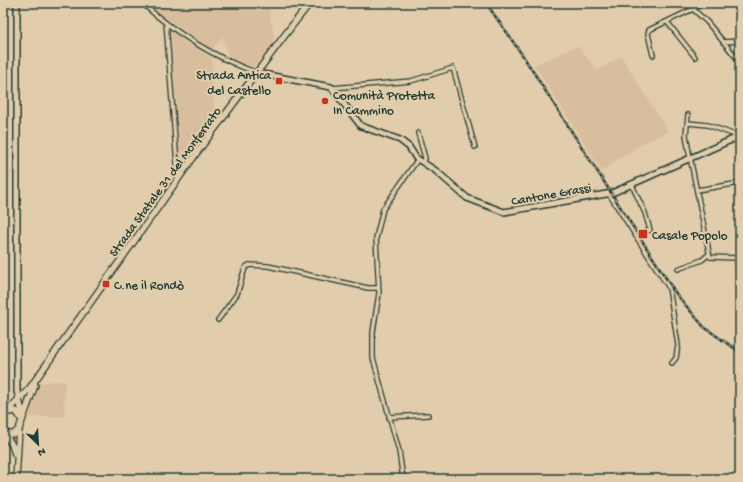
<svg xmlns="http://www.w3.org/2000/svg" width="743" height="482" font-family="'Gochi Hand',sans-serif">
<rect width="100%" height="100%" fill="#e1ccab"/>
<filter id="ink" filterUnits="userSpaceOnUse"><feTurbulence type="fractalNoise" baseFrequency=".025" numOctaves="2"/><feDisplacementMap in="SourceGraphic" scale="8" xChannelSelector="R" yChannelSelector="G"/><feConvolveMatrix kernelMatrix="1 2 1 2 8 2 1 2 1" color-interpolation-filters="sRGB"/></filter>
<g filter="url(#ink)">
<path fill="#d9be9e" d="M149 3H268L275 43 254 69 228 59 223 36 211 51 148 5Z
M170 30 212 58 215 122 184 163H179Z
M577 46 598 70 621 56 668 131 643 143 602 171 534 65Z
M65 381 64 416 27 417 40 382Z"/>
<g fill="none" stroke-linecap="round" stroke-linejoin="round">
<defs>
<path id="street" d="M142 3C176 34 214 57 257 73
M702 3 693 9 707 22 740 62
M718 3 737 4
M166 23 178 178
M668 23 695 57
M723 42 740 41
M653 55 648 34 649 30 693 9
M332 88 411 81 453 68 475 147
M688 115 686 135 688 147 710 257 737 258 740 280
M688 123 708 125 735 135 736 138
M418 133 425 158 424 163
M632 185 645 213 650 230 647 231
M697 190 740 183
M609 194 669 288 678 345 676 358 672 363
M678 269 702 260 709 254
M218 320 237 294 245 268 249 265 268 266 368 288H377
M389 417 428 415
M403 479 399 451 373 358V332L379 293 376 238 383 209 418 159"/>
<path id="secondary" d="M17 3V391L19 400
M257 73 331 87 361 126 400 140 409 147 416 158 436 171 467 198 504 212 612 193 740 136"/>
<path id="primary" d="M19 400 23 416
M8 412 16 411 22 420
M3 415 29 389 198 151 291 27 310 3
M3 431 12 445 15 454
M3 434H14L19 429
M16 479 19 429 35 385"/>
</defs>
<use href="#street" stroke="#1f3d34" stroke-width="6"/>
<use href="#secondary" stroke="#1f3d34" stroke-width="8"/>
<use href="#primary" stroke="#1f3d34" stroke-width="8"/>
<use href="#street" stroke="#e1ccab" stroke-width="3.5"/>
<use href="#secondary" stroke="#e1ccab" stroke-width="5"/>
<use href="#primary" stroke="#e1ccab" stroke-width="5.5"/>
<defs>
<path id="rail" d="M486 3 523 56 677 295 704 327 728 344
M724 341 740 352"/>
</defs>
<use href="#rail" stroke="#1f3d34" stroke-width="2.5"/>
<use href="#rail" stroke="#e1ccab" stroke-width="1" stroke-dasharray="3" stroke-linecap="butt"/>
</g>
</g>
<g fill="#c8321e" stroke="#e1ccab" stroke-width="1.5">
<rect x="275" y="77" width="8" height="8" rx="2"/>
<circle cx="325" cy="101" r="4"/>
<rect x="638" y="229" width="10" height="10" rx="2"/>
<rect x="102" y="280" width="8" height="8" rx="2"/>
</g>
<g text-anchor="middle" stroke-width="4" stroke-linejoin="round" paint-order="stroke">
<g font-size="13" fill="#1f3d34" stroke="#e1ccab" text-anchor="start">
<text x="271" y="79" text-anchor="end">Strada Antica<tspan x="271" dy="15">del Castello</tspan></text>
<text x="333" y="99">Comunità Protetta<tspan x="333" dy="15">In Cammino</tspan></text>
<text x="652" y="239">Casale Popolo</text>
<text x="114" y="289">C.ne il Rondò</text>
</g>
<g font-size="13" fill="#1f3d34" stroke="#e1ccab">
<text transform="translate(164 181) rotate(-54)" y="5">Strada Statale 31 del Monferrato</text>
<text transform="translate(551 193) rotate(-10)" y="5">Cantone Grassi</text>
</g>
</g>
<rect width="743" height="482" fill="none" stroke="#e1ccab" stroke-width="16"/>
<rect x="8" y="8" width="727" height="466" fill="none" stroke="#1f3d34" stroke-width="1.5" filter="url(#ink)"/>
<g transform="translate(38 444) rotate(155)" stroke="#e1ccab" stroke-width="3" paint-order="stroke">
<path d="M0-3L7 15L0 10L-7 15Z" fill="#1f3d34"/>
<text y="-6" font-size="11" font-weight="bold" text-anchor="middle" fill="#1f3d34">N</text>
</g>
</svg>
